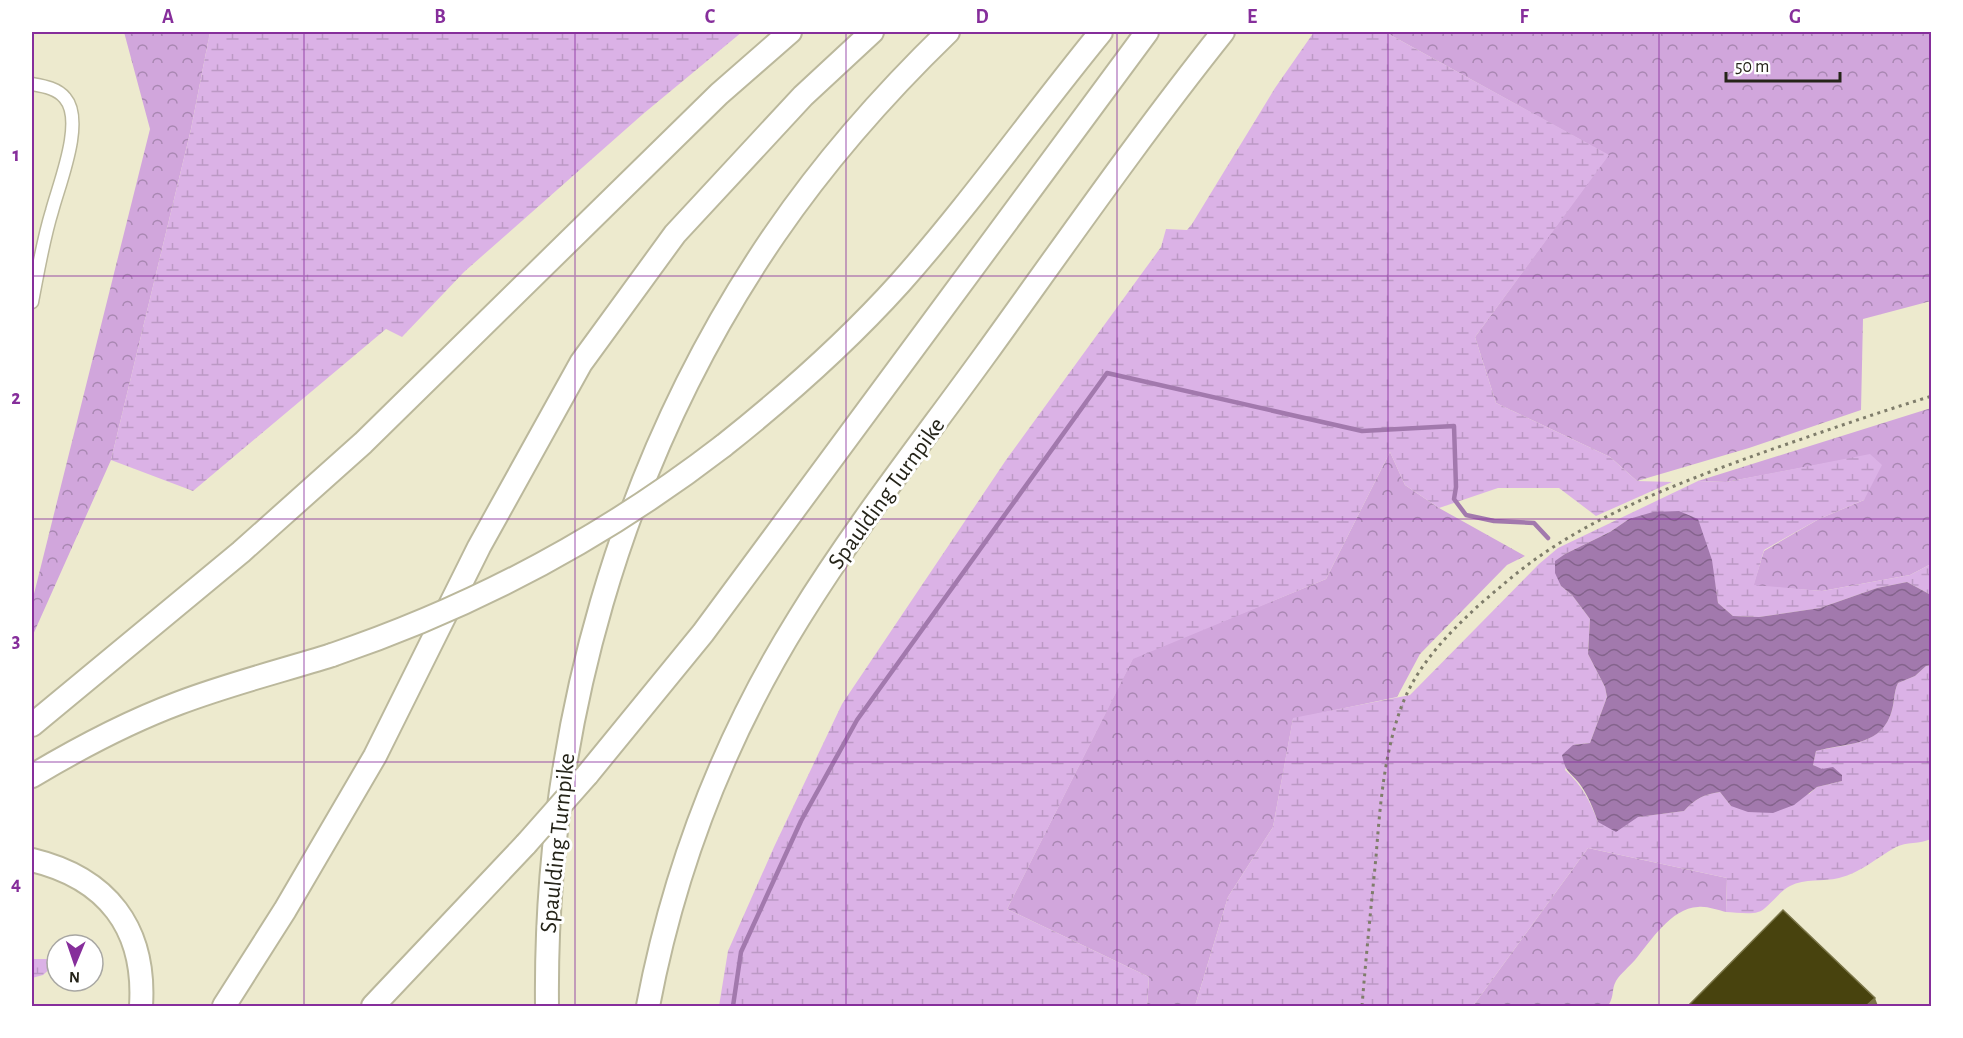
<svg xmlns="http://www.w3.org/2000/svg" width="1963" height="1038" font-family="'Alegreya Sans',sans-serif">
<defs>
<pattern id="forest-crowns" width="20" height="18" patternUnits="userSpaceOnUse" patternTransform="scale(1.5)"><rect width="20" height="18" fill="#d1a6dc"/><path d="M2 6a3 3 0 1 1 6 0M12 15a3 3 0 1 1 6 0" fill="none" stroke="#a987b2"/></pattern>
<pattern id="wetland-marsh" width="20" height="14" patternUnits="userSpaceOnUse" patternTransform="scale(1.5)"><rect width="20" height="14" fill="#dbb2e6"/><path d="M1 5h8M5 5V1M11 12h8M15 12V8" fill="none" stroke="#bc99c5"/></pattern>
<pattern id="water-waves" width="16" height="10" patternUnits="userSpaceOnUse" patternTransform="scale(1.5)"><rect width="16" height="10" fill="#a279ad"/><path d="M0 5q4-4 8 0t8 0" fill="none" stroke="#84638c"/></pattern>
</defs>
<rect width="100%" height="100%" fill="#edeace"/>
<path fill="url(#forest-crowns)" d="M124 32H210L191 129 111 460 32 637V602L150 129Z
M1385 32H1931V301L1863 319 1861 410 1749 448 1637 481 1610 457 1496 403 1475 337 1608 155Z
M1931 408V564L1910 575 1822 591 1753 586 1764 551 1819 519 1864 500 1870 455 1726 482 1698 481Z
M1390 452 1405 485 1439 508 1525 556 1507 565 1420 654 1397 697 1293 719 1273 827 1228 897 1195 1006H1147L1149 977 1007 909 1133 658 1326 579Z
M1588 848 1727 878 1726 912C1717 910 1707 906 1698 907 1671 908 1650 942 1635 960 1629 967 1621 973 1616 981 1611 990 1615 995 1608 1006H1473Z"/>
<path fill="url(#wetland-marsh)" d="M210 32H742L643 114 464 272 402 337 386 329 193 491 111 460 191 129Z
M1314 32H1385L1609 155 1475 337 1496 403 1610 457 1637 481 1672 482 1596 516 1559 488H1498L1439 508 1405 485 1390 452 1326 579 1133 659 1007 909 1149 977 1147 1006H719L728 951 774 847 842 704 1006 460 1161 247 1166 229 1187 230 1192 224 1275 88Z
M1870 454 1882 465 1864 500 1819 519 1764 550 1754 585 1822 591 1910 575 1931 564V595L1907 582 1877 588 1820 608 1759 617 1733 616 1718 603 1715 584 1629 519 1610 532 1565 554 1556 561 1561 586 1572 595 1590 619 1588 654 1605 687 1607 697 1590 743 1573 745 1565 770C1582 785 1590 801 1598 822L1684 811C1695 799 1704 794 1720 792L1731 806 1809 794 1817 787 1842 781 1813 765 1816 751C1844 744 1878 746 1890 716 1895 705 1893 693 1898 683L1915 676 1926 666 1931 665V839C1920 844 1906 842 1896 847 1876 858 1862 872 1839 878 1823 882 1805 878 1790 886 1778 892 1767 910 1758 912 1749 915 1735 912 1726 912L1727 878 1588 848 1473 1006H1195L1228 897 1273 827 1293 718 1410 695 1539 564 1558 548 1698 481 1726 482Z
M32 959H50L53 966 43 975 32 978Z"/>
<path fill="url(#water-waves)" d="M1679 511 1698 519 1712 560 1718 603 1733 616 1759 617 1820 608 1877 588 1907 582 1931 595V665L1926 666 1915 676 1898 683C1893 693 1895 705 1890 716 1878 747 1844 743 1816 751L1813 765 1822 769 1833 767 1842 775V781L1817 787 1794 805 1773 813 1748 812 1731 806 1720 792C1704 794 1695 799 1684 811L1638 817 1616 832 1598 822C1593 808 1588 795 1579 783 1568 770 1566 773 1562 755L1573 745 1590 743 1607 697 1605 687 1588 654 1590 619 1572 595 1561 586 1555 573V561L1565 554 1610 532 1629 519 1653 512Z"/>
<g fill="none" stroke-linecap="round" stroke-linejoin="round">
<path stroke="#a279ad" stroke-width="4.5" d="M733 1006 741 952 801 821 857 720 1107 373 1362 431 1454 426 1456 487 1454 499 1466 515 1494 521 1534 523 1548 538"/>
<defs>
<path id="minor" d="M32 84C43 86 57 88 65 98 85 121 59 184 52 211 43 240 38 271 32 302"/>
<path id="motorway" d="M723 446C786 396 846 343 900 283 971 203 1033 115 1101 32
M32 725 241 552 363 443 719 94 790 32
M587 775 703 633 1147 32
M32 776C79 748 128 722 179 703 229 684 281 671 332 655
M32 860C107 878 146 928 141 1006
M224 1006 285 910 375 756 479 547 581 363 675 234 803 96 872 32
M373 1006 526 844
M547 1006C544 734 620 460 775 234 825 161 884 94 948 32
M648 1006C674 869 725 737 799 618 855 527 922 442 985 355 1063 247 1140 136 1223 32"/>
</defs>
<use href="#minor" stroke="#bbb89c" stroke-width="15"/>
<use href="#motorway" stroke="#bbb89c" stroke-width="26"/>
<path stroke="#7f7d6b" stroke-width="3" stroke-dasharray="3 4.5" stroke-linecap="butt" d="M1362 1006C1366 957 1371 907 1376 857 1380 806 1384 753 1402 705 1418 664 1448 634 1479 605 1498 589 1517 572 1537 558 1605 510 1689 479 1767 451 1822 432 1876 413 1932 396"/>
<use href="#minor" stroke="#fff" stroke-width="12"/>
<use href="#motorway" stroke="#fff" stroke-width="22"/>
<defs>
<path id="motorway-bridge" d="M332 655C474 607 605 537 723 446
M526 844 587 775"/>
</defs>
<use href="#motorway-bridge" stroke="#bbb89c" stroke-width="26" stroke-linecap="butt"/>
<use href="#motorway-bridge" stroke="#fff" stroke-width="22"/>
</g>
<path fill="#7a7548" d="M1875 998 1878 1006H1866Z"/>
<path fill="#48430e" stroke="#7a7548" stroke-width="1.5" d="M1783 910 1875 998 1866 1006H1688Z"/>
<path fill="none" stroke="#862e9b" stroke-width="1.5" stroke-opacity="0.55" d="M304 32V1006M575 32V1006M846 32V1006M1117 32V1006M1388 32V1006M1659 32V1006M32 276H1932M32 519H1932M32 762H1932"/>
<g text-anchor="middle" stroke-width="6" stroke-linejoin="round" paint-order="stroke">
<g font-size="24" fill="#252419" stroke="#fff">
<text transform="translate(886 493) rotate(-54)" y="8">Spaulding Turnpike</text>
<text transform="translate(557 843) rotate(-84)" y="8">Spaulding Turnpike</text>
</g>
</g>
<rect width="1963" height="1038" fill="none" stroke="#ffffff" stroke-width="66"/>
<g transform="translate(75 963) rotate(182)"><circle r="28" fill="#ffffff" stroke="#a8a7a3" stroke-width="1.5"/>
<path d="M0-4.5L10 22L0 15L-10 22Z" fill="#862e9b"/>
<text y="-9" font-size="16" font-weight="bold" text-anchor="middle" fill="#252419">N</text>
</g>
<path d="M1726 72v9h114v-9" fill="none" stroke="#252419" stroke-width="3"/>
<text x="1735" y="72" font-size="18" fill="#252419" stroke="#ffffff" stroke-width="4.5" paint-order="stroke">50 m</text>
<rect x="33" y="33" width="1897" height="972" fill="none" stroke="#862e9b" stroke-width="2"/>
<g font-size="20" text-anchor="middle" font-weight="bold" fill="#862e9b">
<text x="168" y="23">A</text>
<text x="440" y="23">B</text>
<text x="710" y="23">C</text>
<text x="982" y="23">D</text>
<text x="1252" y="23">E</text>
<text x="1524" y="23">F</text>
<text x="1795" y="23">G</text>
<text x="16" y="161">1</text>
<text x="16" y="404">2</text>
<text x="16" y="647">3</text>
<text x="16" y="890">4</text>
</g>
</svg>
